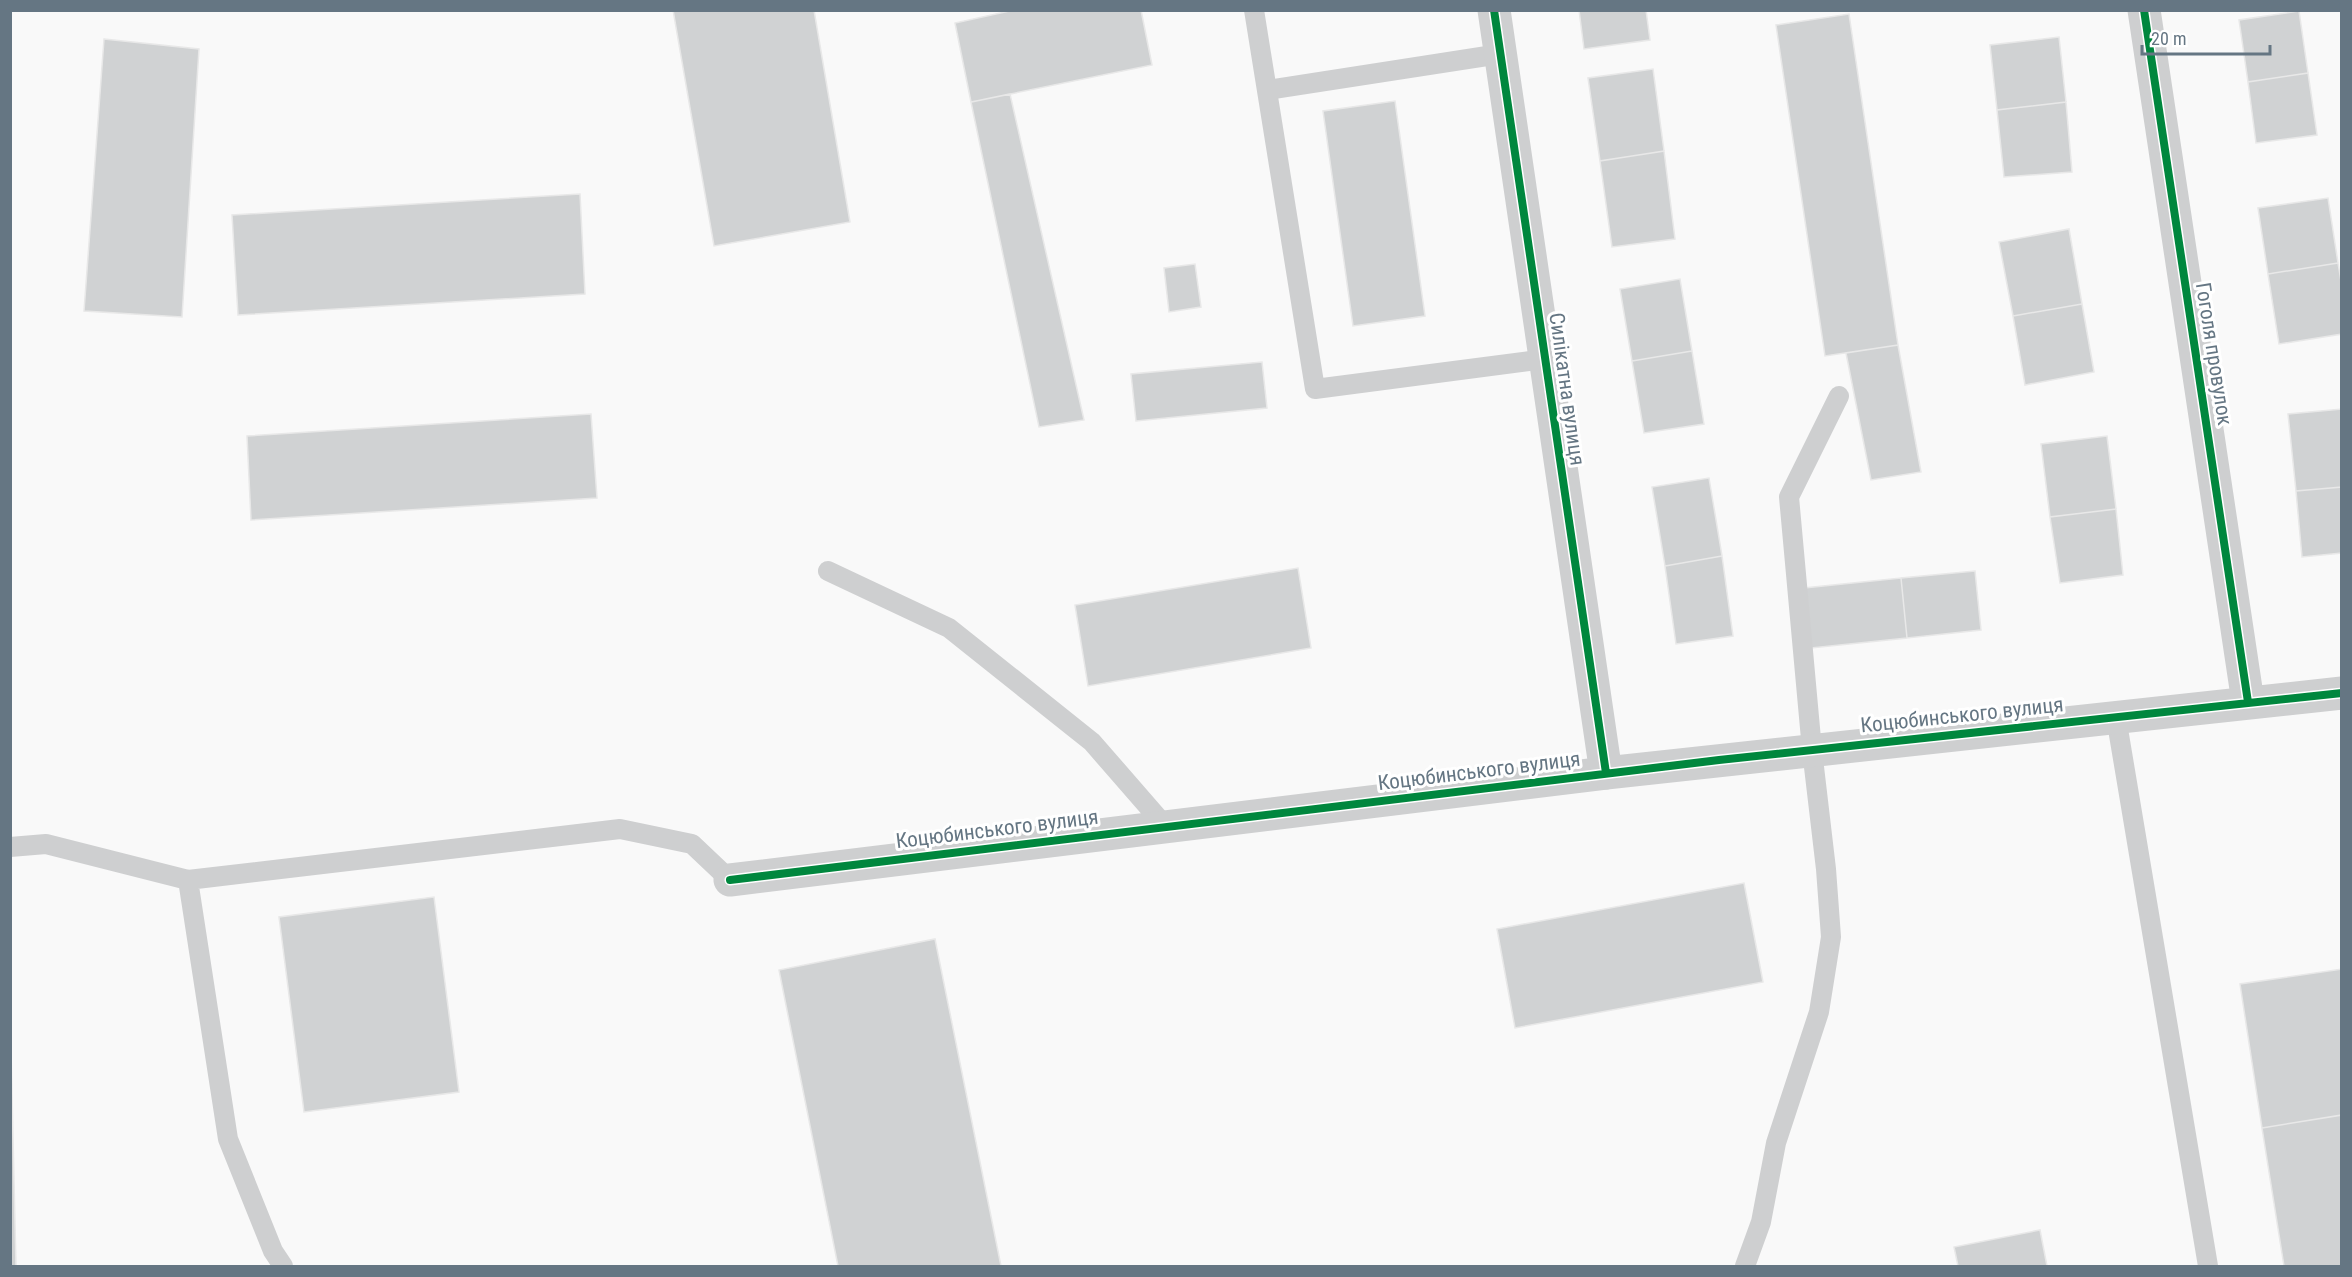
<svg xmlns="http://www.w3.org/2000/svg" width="2352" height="1277" font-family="'Roboto Condensed',sans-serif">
<rect width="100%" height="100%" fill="#f9f9f9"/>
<path fill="#d0d2d3" stroke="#e8e8e8" stroke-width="1.5" d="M673 10H814L850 222 714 246Z
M1014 10H1141L1152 65 971 102 955 23Z
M1579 10H1646L1650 40 1584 49Z
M2299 11 2308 73 2248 82 2239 20Z
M1849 14 1898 345 1825 356 1776 25Z
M2059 37 2066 102 1997 110 1990 45Z
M104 39 199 49 182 317 84 311Z
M1653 69 1664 151 1600 161 1588 78Z
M2308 73 2317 135 2256 143 2248 82Z
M1010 94 1084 420 1039 427 971 102Z
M1395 101 1425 316 1353 326 1323 111Z
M2066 102 2072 172 2004 177 1997 110Z
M1664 151 1675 239 1612 247 1600 161Z
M580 194 585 294 238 315 232 215Z
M2328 198 2338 263 2268 274 2258 208Z
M2069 229 2082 304 2013 316 1999 242Z
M2338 263 2342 287V334L2279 344 2268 274Z
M1195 264 1201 307 1169 312 1164 268Z
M1680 279 1692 351 1632 361 1620 289Z
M2082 304 2094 372 2025 385 2013 316Z
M1898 345 1921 472 1871 480 1846 353Z
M1692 351 1704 424 1644 433 1632 361Z
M1262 362 1267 408 1136 421 1131 374Z
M2342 409V487L2296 491 2288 414Z
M591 414 597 498 251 520 247 436Z
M2107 436 2116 509 2050 517 2041 444Z
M1709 478 1722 556 1665 566 1652 487Z
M2342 487V553L2302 557 2296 491Z
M2116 509 2123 575 2060 583 2050 517Z
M1722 556 1733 636 1676 644 1665 566Z
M1298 568 1311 648 1088 686 1075 605Z
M1975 571 1981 630 1907 638 1901 578Z
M1901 578 1907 638 1811 648 1804 588Z
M1744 883 1763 982 1515 1028 1497 929Z
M434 897 459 1092 304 1112 279 917Z
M935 939 1001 1266H838L779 970Z
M2342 969V1115L2262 1128 2240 984Z
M10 1007 16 1266H10Z
M2342 1115V1266H2284L2262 1128Z
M2040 1230 2047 1266H1958L1954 1247Z"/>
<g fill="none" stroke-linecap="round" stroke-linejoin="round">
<path stroke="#cecfd0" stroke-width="20" d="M1254 10 1315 389 1545 359
M1267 90 1500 54
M828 571 949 628 1092 742 1166 827
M2116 717 2208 1266
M10 847 46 844 188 880
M283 1266 273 1251 228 1139 188 880 620 829 692 844 730 880
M1745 1266 1761 1222 1776 1143 1819 1012 1831 937 1826 869 1812 750 1789 497 1839 396"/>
<path stroke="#cecfd0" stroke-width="33" d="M2144 10 2248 702
M730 880 1606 773"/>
<path stroke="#cecfd0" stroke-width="33" d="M1494 10 1606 773 2342 693"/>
<defs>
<path id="cycleway" d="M1494 10 1606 773
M2144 10 2248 702
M730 880 1719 760 2342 693"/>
</defs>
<use href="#cycleway" stroke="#fff" stroke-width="11"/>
<use href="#cycleway" stroke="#00873e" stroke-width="8"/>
</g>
<g text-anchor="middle" stroke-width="6" stroke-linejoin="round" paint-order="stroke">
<g font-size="21" fill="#657683" stroke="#fff">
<text transform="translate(2214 354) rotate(81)" y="7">Гоголя провулок</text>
<text transform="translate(1567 389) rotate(82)" y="7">Силікатна вулиця</text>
<text transform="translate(1962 715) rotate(-6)" y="7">Коцюбинського вулиця</text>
<text transform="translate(1479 771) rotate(-7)" y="7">Коцюбинського вулиця</text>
<text transform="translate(997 829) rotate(-7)" y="7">Коцюбинського вулиця</text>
</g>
</g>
<rect width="2352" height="1277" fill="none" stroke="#657683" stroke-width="24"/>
<path d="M2142 45v9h128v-9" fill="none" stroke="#657683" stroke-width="3"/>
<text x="2151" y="45" font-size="18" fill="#657683" stroke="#ffffff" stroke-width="4.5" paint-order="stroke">20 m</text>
</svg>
